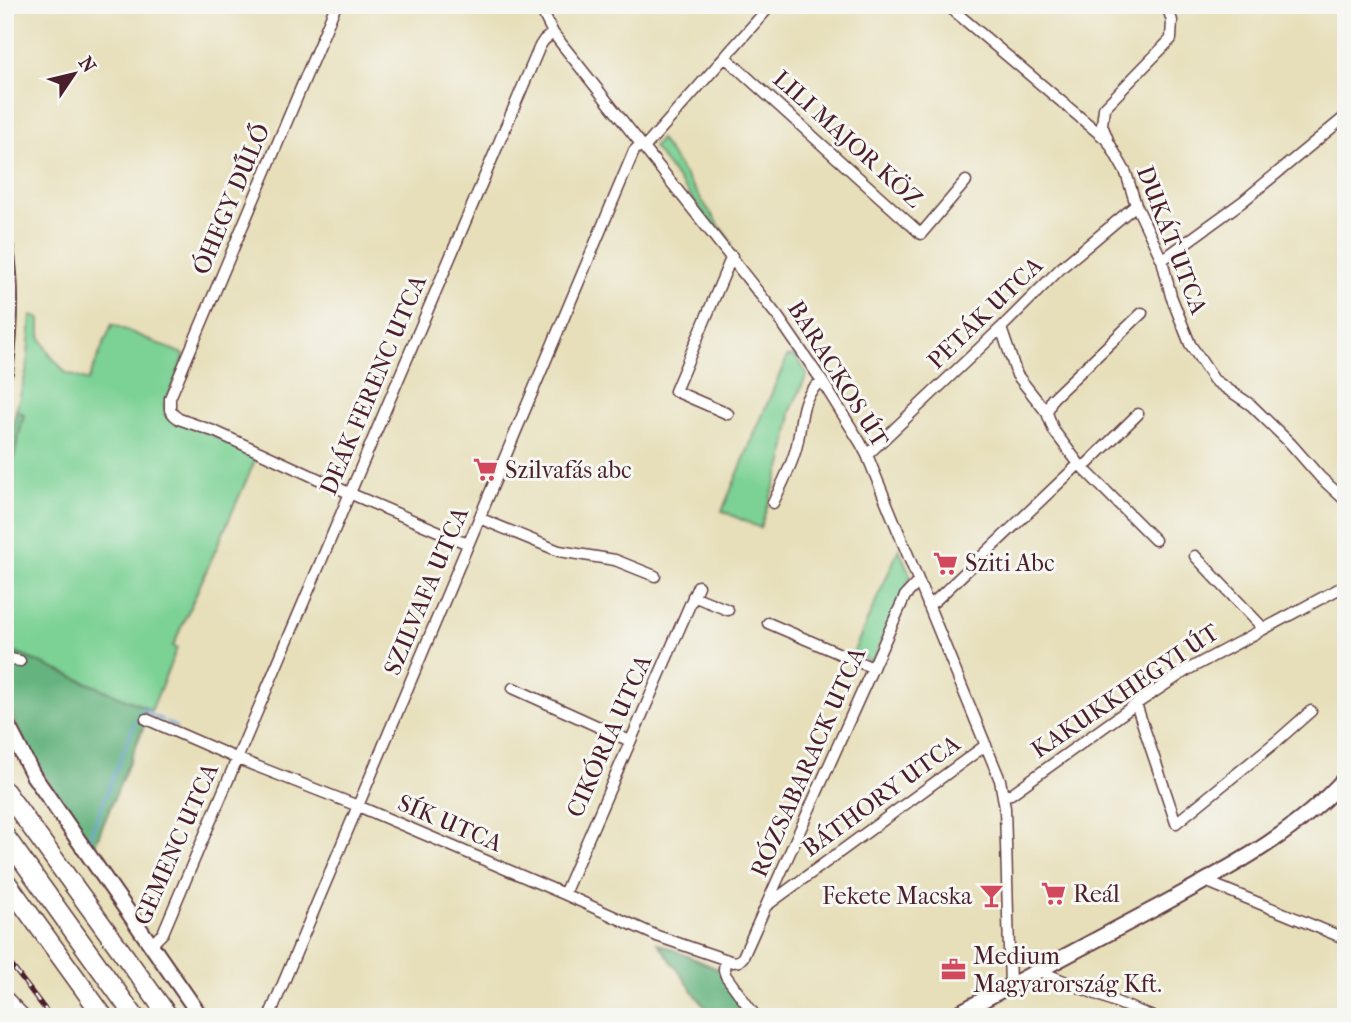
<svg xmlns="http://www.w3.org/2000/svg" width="1351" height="1022" font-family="'IM FELL French Canon',serif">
<rect width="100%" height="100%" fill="#f6f6f2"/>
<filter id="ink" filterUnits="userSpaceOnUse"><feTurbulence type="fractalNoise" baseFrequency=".0143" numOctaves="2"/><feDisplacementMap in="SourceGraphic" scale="14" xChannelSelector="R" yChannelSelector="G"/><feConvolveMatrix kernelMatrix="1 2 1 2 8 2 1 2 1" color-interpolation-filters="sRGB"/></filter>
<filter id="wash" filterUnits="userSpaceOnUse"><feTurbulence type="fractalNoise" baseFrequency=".00686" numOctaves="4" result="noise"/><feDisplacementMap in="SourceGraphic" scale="28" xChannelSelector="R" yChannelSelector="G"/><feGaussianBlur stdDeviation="1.57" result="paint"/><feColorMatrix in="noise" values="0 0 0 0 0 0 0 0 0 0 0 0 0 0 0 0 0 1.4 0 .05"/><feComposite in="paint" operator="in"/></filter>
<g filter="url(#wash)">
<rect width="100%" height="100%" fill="#e7dfba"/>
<path fill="#7cd194" stroke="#637860" stroke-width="2" d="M660 139 732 244 729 246 653 147Z
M31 315 40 319V336L49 354 66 373 88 381 112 324 185 355 164 406 175 420 258 454 173 646 177 648 151 711 145 707 16 653 5 647V497L24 414 16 411 27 369Z
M795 356 807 374 789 415 791 418 783 462 760 528 722 511 787 357Z
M899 549 911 577 872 662 853 653Z"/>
<path fill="#65b37e" stroke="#586954" stroke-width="2" d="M16 411 24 414 5 497V456Z
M16 653 145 707 144 726 94 847C61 801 20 750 6 696 4 687 5 677 5 668L14 666Z
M658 943 720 970 751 1017H712Z"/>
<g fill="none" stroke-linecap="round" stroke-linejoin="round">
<path stroke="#6a9cd5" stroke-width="2.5" d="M140 710 145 709 149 714 162 720
M166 722 176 727
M89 838 136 719"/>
</g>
</g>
<g filter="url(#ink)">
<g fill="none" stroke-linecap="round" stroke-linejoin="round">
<defs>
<path id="street" d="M336 5 170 398V410L174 415 179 419 216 432 349 493 468 544
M541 5 545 17 553 33 778 317 822 381 860 442 867 455 1000 780 1005 808 1010 986
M947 5 1108 141 1126 173 1136 205 1162 260 1171 296 1190 344 1214 380 1251 405 1291 444 1320 477 1346 501
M725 57 921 234 966 181
M1108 140 1102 125 1104 108 1171 39 1172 21 1167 5
M644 148 771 5
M1162 260 1242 202 1346 116
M1001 328 1017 375 1047 413 1054 431 1079 464 1155 540
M1047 413 1052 399 1142 313
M728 414 675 391 732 256
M867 455 1001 328 1061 268 1136 205
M1083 468 1138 414
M773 503C781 486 790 469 795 452 804 425 796 399 822 381
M479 518 559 551 615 560 655 576
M1195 556 1263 628
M693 596 728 610
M928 605 935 601 1079 464
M768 623 873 668
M5 658 20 661
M513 688 630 741
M1136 704 1176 823 1277 741 1311 711
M146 719 238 759 358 806 564 894 657 936 733 962 739 961 743 957 905 596 918 582
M1004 796 1011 794 1136 704 1187 670 1346 585
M1205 881 1346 939
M564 894 698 586
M766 906 986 745
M151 945 163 933 540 46 544 40 553 33
M725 959 724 970 726 976 756 1017
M1039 971 1153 1017
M5 995 26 1017
M977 1004 986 1017
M269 1017 634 151 641 144"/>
<path id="secondary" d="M5 243C13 286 11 328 5 372
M5 720 33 775 201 1017
M951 1017C1019 981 1086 945 1154 909 1223 871 1293 837 1346 777"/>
<path id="highway" d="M5 791 169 1017
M5 836 135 1017
M5 880 104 1017"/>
</defs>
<use href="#street" stroke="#623c40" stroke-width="13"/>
<use href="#secondary" stroke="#623c40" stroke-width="18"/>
<use href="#highway" stroke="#623c40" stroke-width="21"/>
<use href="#street" stroke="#fff" stroke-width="10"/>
<use href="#secondary" stroke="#fff" stroke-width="14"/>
<use href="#highway" stroke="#fff" stroke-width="18"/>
<defs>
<path id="rail" d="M5 957 51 1017"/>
</defs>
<use href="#rail" stroke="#4a1f2b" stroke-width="5"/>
<use href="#rail" stroke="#f6f6f2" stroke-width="2.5" stroke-dasharray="8" stroke-linecap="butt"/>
</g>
</g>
<defs>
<symbol id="supermarket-bare" viewBox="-9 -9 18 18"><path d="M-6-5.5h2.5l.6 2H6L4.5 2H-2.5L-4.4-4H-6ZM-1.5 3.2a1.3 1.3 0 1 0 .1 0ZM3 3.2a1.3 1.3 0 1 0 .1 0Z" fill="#d1495b" stroke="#f6f6f2" stroke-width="2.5" paint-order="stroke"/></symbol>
<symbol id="bar-bare" viewBox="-9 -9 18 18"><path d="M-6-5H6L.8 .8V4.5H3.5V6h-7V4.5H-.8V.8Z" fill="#d1495b" stroke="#f6f6f2" stroke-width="2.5" paint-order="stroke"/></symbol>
<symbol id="office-bare" viewBox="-9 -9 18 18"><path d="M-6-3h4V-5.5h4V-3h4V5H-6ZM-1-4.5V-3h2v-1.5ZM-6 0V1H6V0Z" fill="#d1495b" stroke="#f6f6f2" stroke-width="2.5" paint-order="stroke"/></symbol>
</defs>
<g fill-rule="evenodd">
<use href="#supermarket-bare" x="468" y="452" width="35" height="35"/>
<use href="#supermarket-bare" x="928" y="546" width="35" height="35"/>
<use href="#supermarket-bare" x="1036" y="876" width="35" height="35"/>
<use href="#bar-bare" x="974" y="878" width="35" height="35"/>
<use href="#office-bare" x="936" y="952" width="35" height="35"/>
</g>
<g text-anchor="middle" stroke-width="6" stroke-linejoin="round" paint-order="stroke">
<g font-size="24" fill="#4a1f2b" stroke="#f6f6f2">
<text transform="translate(848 139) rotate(42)" y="8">LILI MAJOR KÖZ</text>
<text transform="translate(231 199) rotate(-67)" y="8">ÓHEGY DŰLŐ</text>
<text transform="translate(1172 240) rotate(69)" y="8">DUKÁT UTCA</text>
<text transform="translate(985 313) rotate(-44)" y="8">PETÁK UTCA</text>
<text transform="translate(838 374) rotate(58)" y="8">BARACKOS ÚT</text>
<text transform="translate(373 385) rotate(-67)" y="8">DEÁK FERENC UTCA</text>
<text transform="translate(426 591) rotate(-67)" y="8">SZILVAFA UTCA</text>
<text transform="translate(1125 691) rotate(-34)" y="8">KAKUKKHEGYI ÚT</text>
<text transform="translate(609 736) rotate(-66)" y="8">CIKÓRIA UTCA</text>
<text transform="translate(808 762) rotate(-66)" y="8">RÓZSABARACK UTCA</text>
<text transform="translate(881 796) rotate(-36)" y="8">BÁTHORY UTCA</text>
<text transform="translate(450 823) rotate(23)" y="8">SÍK UTCA</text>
<text transform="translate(176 844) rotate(-66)" y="8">GEMENC UTCA</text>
</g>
<g font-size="24" fill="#4a1f2b" stroke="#f6f6f2" text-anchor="start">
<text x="505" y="478">Szilvafás abc</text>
<text x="965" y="571">Sziti Abc</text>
<text x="1073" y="902">Reál</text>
<text x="972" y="904" text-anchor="end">Fekete Macska</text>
<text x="973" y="964">Medium<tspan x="973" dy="28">Magyarország Kft.</tspan></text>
</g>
</g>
<rect width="1351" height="1022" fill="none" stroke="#f6f6f2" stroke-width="28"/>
<g transform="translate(74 74) rotate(55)" stroke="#f6f6f2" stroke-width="5" paint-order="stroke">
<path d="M0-5L12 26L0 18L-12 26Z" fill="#4a1f2b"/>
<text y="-10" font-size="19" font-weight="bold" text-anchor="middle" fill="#4a1f2b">N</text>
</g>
</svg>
